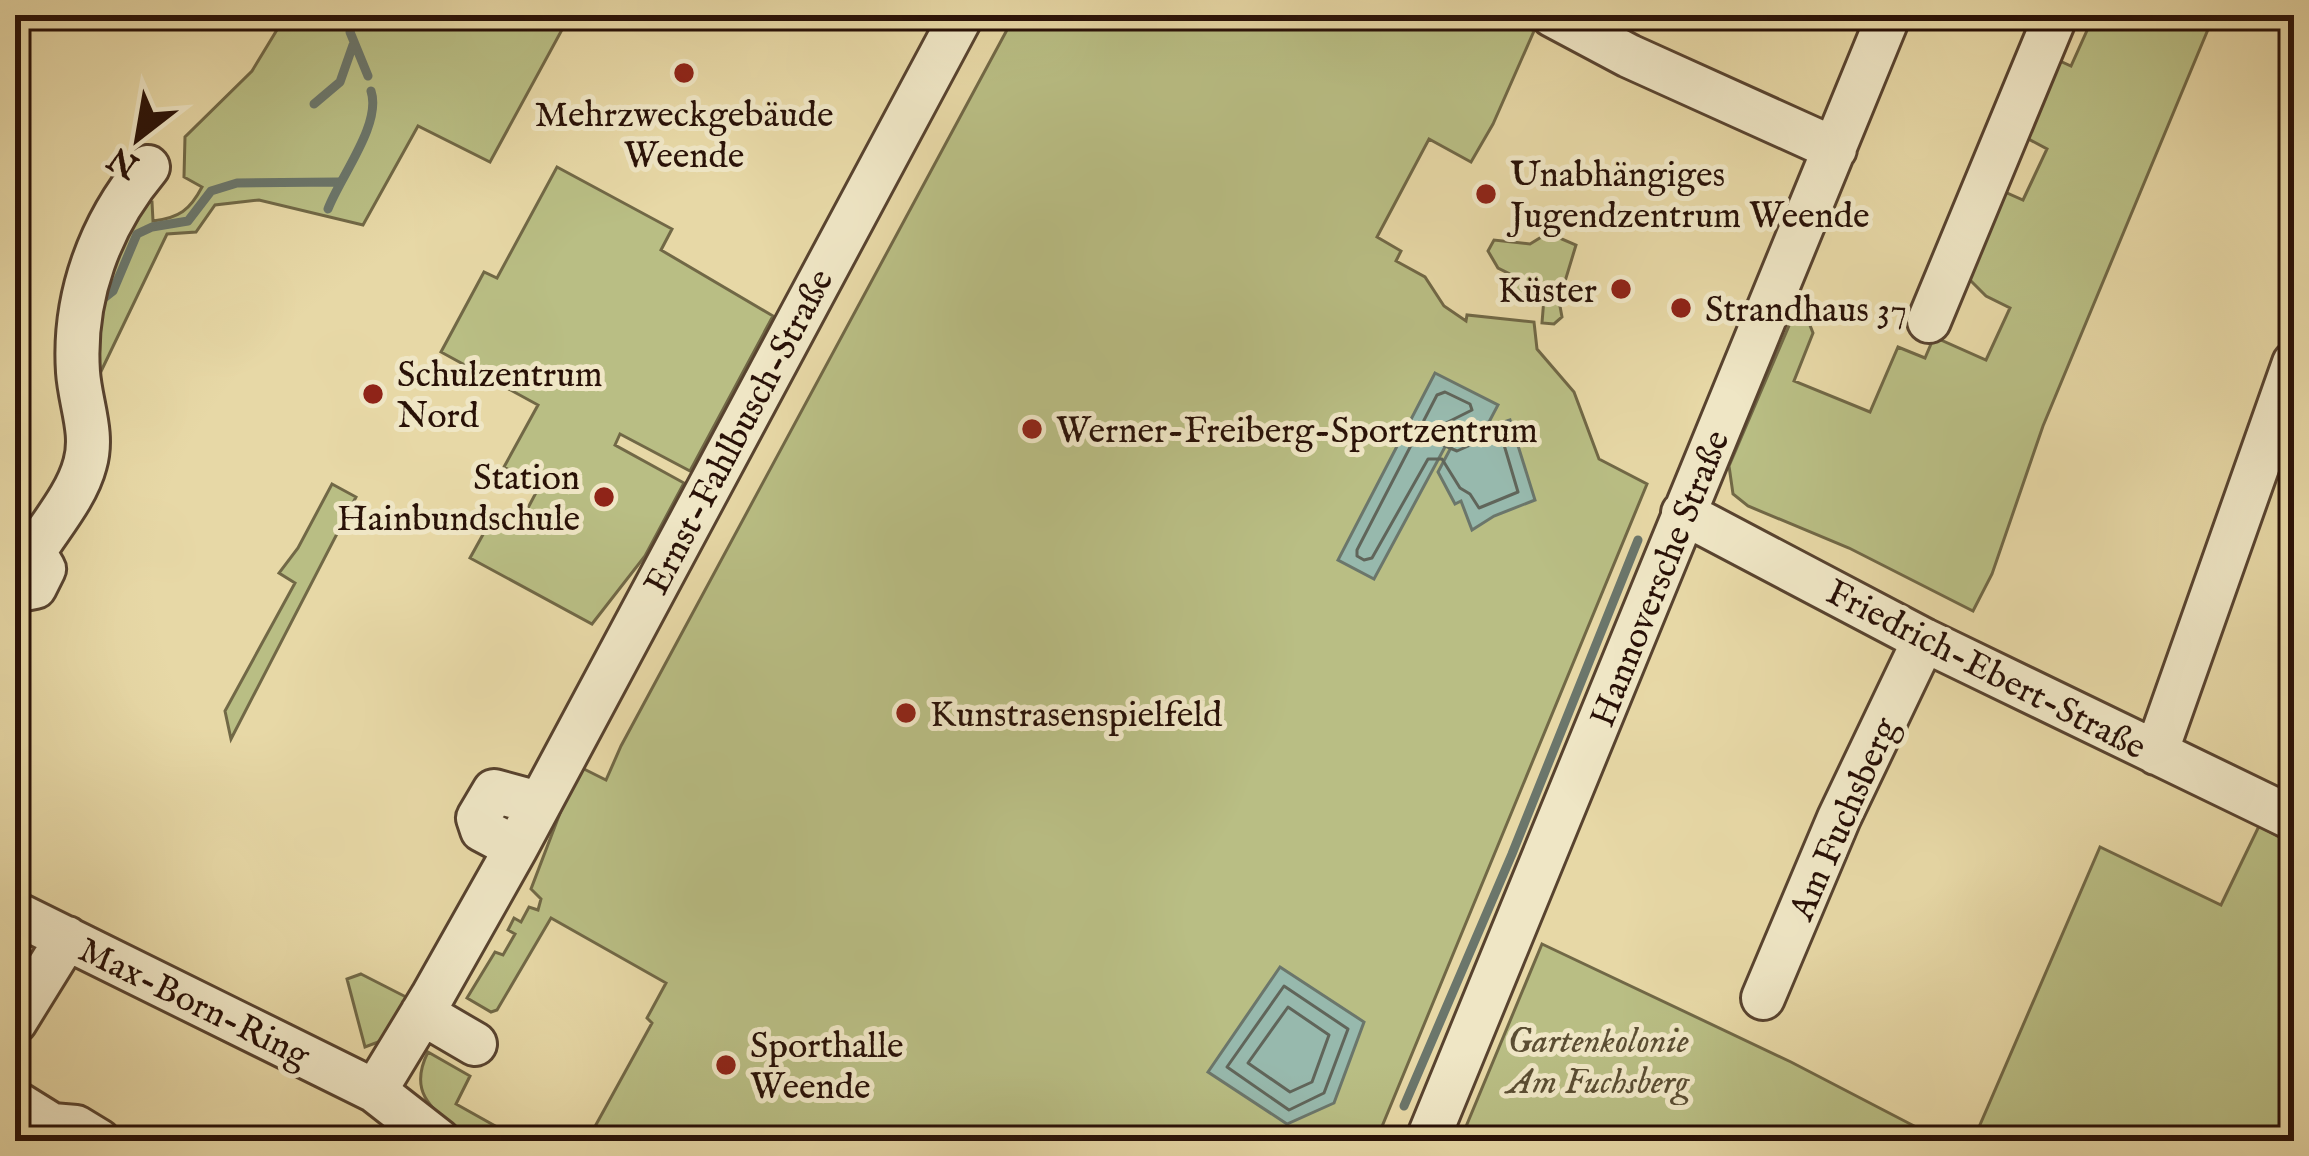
<svg xmlns="http://www.w3.org/2000/svg" width="2309" height="1156" font-family="'IM FELL English',serif">
<rect width="100%" height="100%" fill="#e7d8a6"/>
<filter id="stains"><feTurbulence type="fractalNoise" baseFrequency=".00167" numOctaves="4"/><feColorMatrix values="0 0 0 0 .2 0 0 0 0 .09 0 0 0 0 .02 0 0 0 .5 -.17"/></filter>
<radialGradient id="worn" r=".72"><stop offset=".6" stop-color="#630" stop-opacity="0"/><stop offset="1" stop-color="#630" stop-opacity=".3"/></radialGradient>
<path fill="#b9be84" stroke="#716846" stroke-width="3" d="M286 15H570L490 162 418 126 363 225 259 200 215 205 196 232 167 234 94 386 90 311 139 203 152 202 153 221C179 218 190 210 202 187L184 177 185 137 252 71Z
M1015 15H1504L1534 31 1493 124 1471 162 1429 139 1377 237 1401 251 1396 261 1425 277 1444 306 1466 321 1467 315 1534 322 1537 349 1574 392 1599 459 1647 484 1376 1141H587L652 1023 647 1018 666 983 551 918 497 1010 491 1012 467 998 495 952 503 955 515 934 508 930 514 918 521 922 529 907 538 910 541 899 531 889 578 766 606 780 621 746Z
M2094 15H2214L2043 426 1992 574 1973 611 1849 548 1748 506 1733 494 1729 466 1800 300 1813 333 1794 381 1870 412 1898 347 1925 358 1934 337 1986 360 2010 308 1986 296 1961 271 1998 189 2023 200 2047 149 2023 136 2051 57 2071 66Z
M557 167 672 229 661 250 773 316 690 471 620 434 615 445 684 483 645 556 592 624 470 558 496 511 520 523 539 487 504 467 538 405 441 352 484 272 497 278Z
M1548 233 1576 245 1563 288 1556 285 1562 317 1554 324 1542 323 1544 298 1509 295 1516 277 1498 268 1488 251 1494 240 1530 244Z
M332 484 356 497 231 739 225 711 295 583 279 573 298 548Z
M2259 826 2294 845V1141H1973L2100 847 2221 905Z
M1542 944 1791 1062 1943 1141H1460Z
M361 974 408 998 381 1041 365 1047 347 979Z
M428 1052 470 1076 456 1104 522 1141H472C439 1113 405 1098 428 1052Z"/>
<path fill="#97b9ad" stroke="#6b766b" stroke-width="3" d="M1435 373 1498 405 1489 422 1453 432 1374 579 1338 560Z
M1510 420 1535 500 1494 516 1472 530 1461 501 1455 504 1438 472 1456 438Z
M1280 967 1364 1022 1334 1103 1287 1124 1208 1072Z"/>
<g fill="none" stroke-linecap="round" stroke-linejoin="round">
<path stroke="#60655a" stroke-width="3" d="M1445 392 1470 404 1472 410 1446 423 1440 435 1443 445 1457 451 1486 438H1502L1518 492 1479 508 1470 494 1460 488 1442 459H1428L1372 558 1364 560 1357 556V550L1437 395Z
M1284 986 1348 1029 1324 1093 1289 1110 1227 1067Z
M1288 1007 1329 1035 1312 1082 1290 1092 1248 1063Z"/>
<path stroke="#6b766b" stroke-width="9" d="M355 15 350 32 368 76
M314 104 340 82 353 45
M328 209C340 177 382 124 371 91
M99 302 113 291 137 234 152 227 188 221 211 191 237 183 338 182
M1404 1106 1512 854 1638 540"/>
<defs>
<path id="minor" d="M1552 15 1629 56 1835 149
M1929 321 2056 15
M1683 513 1924 640 2294 819
M15 550 34 552 44 569 35 587 15 591
M34 552C51 525 77 495 85 464 94 433 80 403 78 372 73 297 100 224 148 167
M2156 753 2294 363
M516 848 482 830 478 818 494 791 538 803
M15 913 375 1091 439 1141
M1763 998 1839 818 1924 640
M422 1013 475 1044
M15 1022 67 938
M375 1091 432 997 516 848 962 15
M15 1102 52 1125 43 1141
M52 1125 76 1127 99 1141
M1427 1141 1889 15"/>
</defs>
<use href="#minor" stroke="#58432f" stroke-width="48"/>
<use href="#minor" stroke="#efe6c5" stroke-width="42"/>
</g>
<g fill="#8f2418" stroke="#efe6c5" stroke-width="4.5">
<circle cx="684" cy="73" r="12"/>
<circle cx="1486" cy="194" r="12"/>
<circle cx="1621" cy="289" r="12"/>
<circle cx="1681" cy="308" r="12"/>
<circle cx="373" cy="394" r="12"/>
<circle cx="1032" cy="429" r="12"/>
<circle cx="604" cy="497" r="12"/>
<circle cx="906" cy="713" r="12"/>
<circle cx="726" cy="1065" r="12"/>
</g>
<g text-anchor="middle" stroke-width="10" stroke-linejoin="round" paint-order="stroke">
<g font-size="36" fill="#291107" stroke="#efe6c5" text-anchor="start">
<text x="684" y="126" text-anchor="middle">Mehrzweckgebäude<tspan x="684" dy="41">Weende</tspan></text>
<text x="1510" y="186">Unabhängiges<tspan x="1510" dy="41">Jugendzentrum Weende</tspan></text>
<text x="1597" y="302" text-anchor="end">Küster</text>
<text x="1705" y="321">Strandhaus 37</text>
<text x="397" y="386">Schulzentrum<tspan x="397" dy="41">Nord</tspan></text>
<text x="1056" y="442">Werner-Freiberg-Sportzentrum</text>
<text x="580" y="489" text-anchor="end">Station<tspan x="580" dy="41">Hainbundschule</tspan></text>
<text x="930" y="726">Kunstrasenspielfeld</text>
<text x="750" y="1057">Sporthalle<tspan x="750" dy="41">Weende</tspan></text>
</g>
<g font-size="36" fill="#291107" stroke="#efe6c5">
<text transform="translate(737 431) rotate(-62)" y="13">Ernst-Fahlbusch-Straße</text>
<text transform="translate(1658 578) rotate(-68)" y="13">Hannoversche Straße</text>
<text transform="translate(1987 668) rotate(27)" y="13">Friedrich-Ebert-Straße</text>
<text transform="translate(1842 818) rotate(-66)" y="13">Am Fuchsberg</text>
<text transform="translate(195 1001) rotate(26)" y="13">Max-Born-Ring</text>
</g>
<g font-size="36" font-style="italic" fill="#5b4e33" stroke="#efe6c5">
<text x="1598" y="1052">Gartenkolonie<tspan x="1598" dy="41">Am Fuchsberg</tspan></text>
</g>
</g>
<rect width="2309" height="1156" fill="none" stroke="#e7d8a6" stroke-width="60"/>
<rect x="18" y="18" width="2273" height="1120" fill="none" stroke="#291107" stroke-width="6"/>
<rect x="30" y="30" width="2249" height="1096" fill="none" stroke="#291107" stroke-width="3"/>
<g transform="translate(138 138) rotate(211)" stroke="#efe6c5" stroke-width="9" paint-order="stroke">
<path d="M0-9L21 45L0 30L-21 45Z" fill="#291107"/>
<text y="-18" font-size="33" font-weight="bold" text-anchor="middle" fill="#291107">N</text>
</g>
<rect width="100%" height="100%" filter="url(#stains)"/>
<rect width="100%" height="100%" fill="url(#worn)"/>
</svg>
